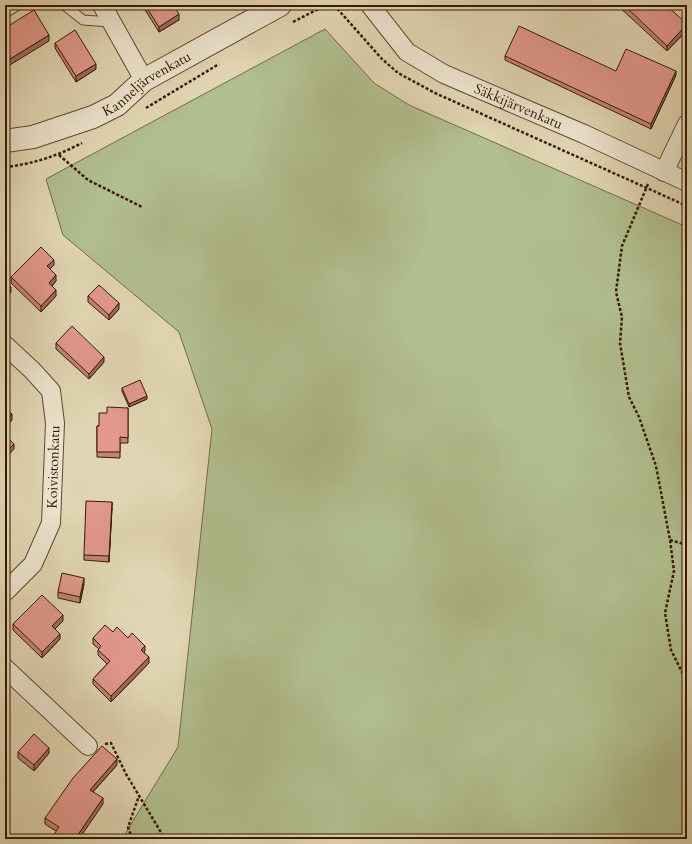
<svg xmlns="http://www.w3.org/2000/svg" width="692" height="844" font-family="Cardo,serif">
<rect width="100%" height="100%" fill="#e1d6b3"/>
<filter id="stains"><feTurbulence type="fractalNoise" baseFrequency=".005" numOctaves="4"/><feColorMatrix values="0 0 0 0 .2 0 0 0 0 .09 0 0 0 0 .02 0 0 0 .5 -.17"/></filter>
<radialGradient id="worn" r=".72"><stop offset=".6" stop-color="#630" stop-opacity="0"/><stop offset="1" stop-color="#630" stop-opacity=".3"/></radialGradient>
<path fill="#b1be8e" stroke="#746c48" d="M325 29 374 83 409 105 687 227V839H122L178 747 212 429 179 332 63 235 46 179Z"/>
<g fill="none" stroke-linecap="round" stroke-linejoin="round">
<defs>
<path id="service" d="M64 5 83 20 111 22
M5 13 18 5"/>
<g id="minor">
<path d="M102 5 144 80"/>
<path id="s1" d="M370 5 407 52 444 74 584 134 687 182"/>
<path d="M664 172 687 124"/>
<path d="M5 345 32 370 51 391 55 423 51 523 33 564 5 592"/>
<path d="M5 668 88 746"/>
</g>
<g id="tertiary">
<path id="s2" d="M5 141 33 137 93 117 117 105 144 80 280 5"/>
</g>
</defs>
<use href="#service" stroke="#62482e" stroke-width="11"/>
<use href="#minor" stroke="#62482e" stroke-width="20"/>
<use href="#tertiary" stroke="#62482e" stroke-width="24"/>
<path stroke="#371902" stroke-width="2.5" stroke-dasharray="3 2" stroke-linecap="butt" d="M334 5 382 59 398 73 435 93 687 206
M293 22 326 5
M146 108 219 64
M59 155 88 180 142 207
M5 167C33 164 57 156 82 143
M648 184 622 246 616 292 622 317 620 343 629 397 639 417 656 466 670 540 674 571 665 613 671 650 687 682
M670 540 687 545
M105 744 111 743 126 774 165 839
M132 839 128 827 139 796"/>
<use href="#service" stroke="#ece4ce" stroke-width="9"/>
<use href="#minor" stroke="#ece4ce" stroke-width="18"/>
<use href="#tertiary" stroke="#ece4ce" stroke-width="22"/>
</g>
<path fill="#c28478" stroke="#371902" d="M142 5H173L179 20 159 32Z
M520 5H529L527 8Z
M617 5H666L687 30 667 51Z
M55 43 96 69 76 82 55 48Z
M505 56 616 71 676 75 651 129 505 60Z
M54 265 50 269 56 281 52 286 56 296 41 312 11 283V277Z
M88 296 119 309 109 320 88 302Z
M56 343 104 362 89 379 56 349Z
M122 388 147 399 129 407 122 391Z
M128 408V443H120V458L97 457V426H99L107 413Z
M112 508 109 562 84 560V555Z
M84 584 80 603 58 598V592Z
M63 621 55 629 60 639 42 658 13 630V624Z
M113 632 128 638 145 651 144 652 149 663 111 702 93 684V679L107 664 98 655V650L99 649 93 644V638Z
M18 752 49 753 34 771 18 758Z
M117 765 93 792 103 804 56 831 45 824V818Z"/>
<path fill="#9e6b62" stroke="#371902" d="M179 14V20L159 32V27Z
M687 24V30L667 51V46Z
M49 35V41L5 68V62Z
M96 64V69L76 82V76Z
M676 71V75L651 129V124Z
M54 260V265L47 272V266Z
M56 275V281L49 289V283Z
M11 287V292L5 299V293Z
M56 290V296L41 312V306Z
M119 303V309L109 320V315Z
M104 357V362L89 379V374Z
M147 396V399L129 407V404Z
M12 414V420L5 428V422Z
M14 444V449L5 459V453Z
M112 502V508L109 562V556Z
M84 578V584L80 603V597Z
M63 615V621L52 632V626Z
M60 634V639L42 658V652Z
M145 646V651L141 655V650Z
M149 657V663L111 702V696Z
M49 748V753L34 771V765Z
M117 759V765L90 795V790Z
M103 798V804L79 839H75Z"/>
<path fill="#e2998c" stroke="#371902" d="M145 5H173L179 14 159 27Z
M624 5H666L687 24 667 46Z
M34 10 49 35 5 62V28Z
M519 26 616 71 626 49 676 71 651 124 505 56Z
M75 30 96 64 76 76 55 43Z
M41 247 54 260 47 266 56 275 49 283 56 290 41 306 11 277Z
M5 282 11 287 5 293Z
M99 285 119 303 109 315 88 296Z
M72 326 104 357 89 374 56 343Z
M140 380 147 396 129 404 122 388Z
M107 407 128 408V438L120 437V452H97V426H99V413H107Z
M5 408 12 414 5 422Z
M5 435 14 444 5 453Z
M86 501 112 502 109 556 84 555Z
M62 573 84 578 80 597 58 592Z
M42 595 63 615 52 626 60 634 42 652 13 624Z
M105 625 113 632 117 627 128 638 132 633 145 646 141 650 149 657 111 696 93 679 110 661 98 650 101 646 93 638Z
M34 734 49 748 34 765 18 752Z
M102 746 117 759 90 790 103 798 75 839H51L59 827 45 818 73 778Z"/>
<g text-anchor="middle" stroke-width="3" stroke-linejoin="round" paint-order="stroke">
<g font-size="14" fill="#371902" stroke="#ece4ce">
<text dy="5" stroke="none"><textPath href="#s2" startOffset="155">Kanneljärvenkatu</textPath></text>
<text dy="5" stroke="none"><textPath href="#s1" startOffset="184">Säkkijärvenkatu</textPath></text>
<text transform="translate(53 467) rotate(-88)" y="5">Koivistonkatu</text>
</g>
</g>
<rect width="692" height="844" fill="none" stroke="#e1d6b3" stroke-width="20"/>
<rect x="6" y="6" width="680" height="832" fill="none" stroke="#371902" stroke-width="2"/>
<rect x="10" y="10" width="672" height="824" fill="none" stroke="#371902"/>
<rect width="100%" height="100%" filter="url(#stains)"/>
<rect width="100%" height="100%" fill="url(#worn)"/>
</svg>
